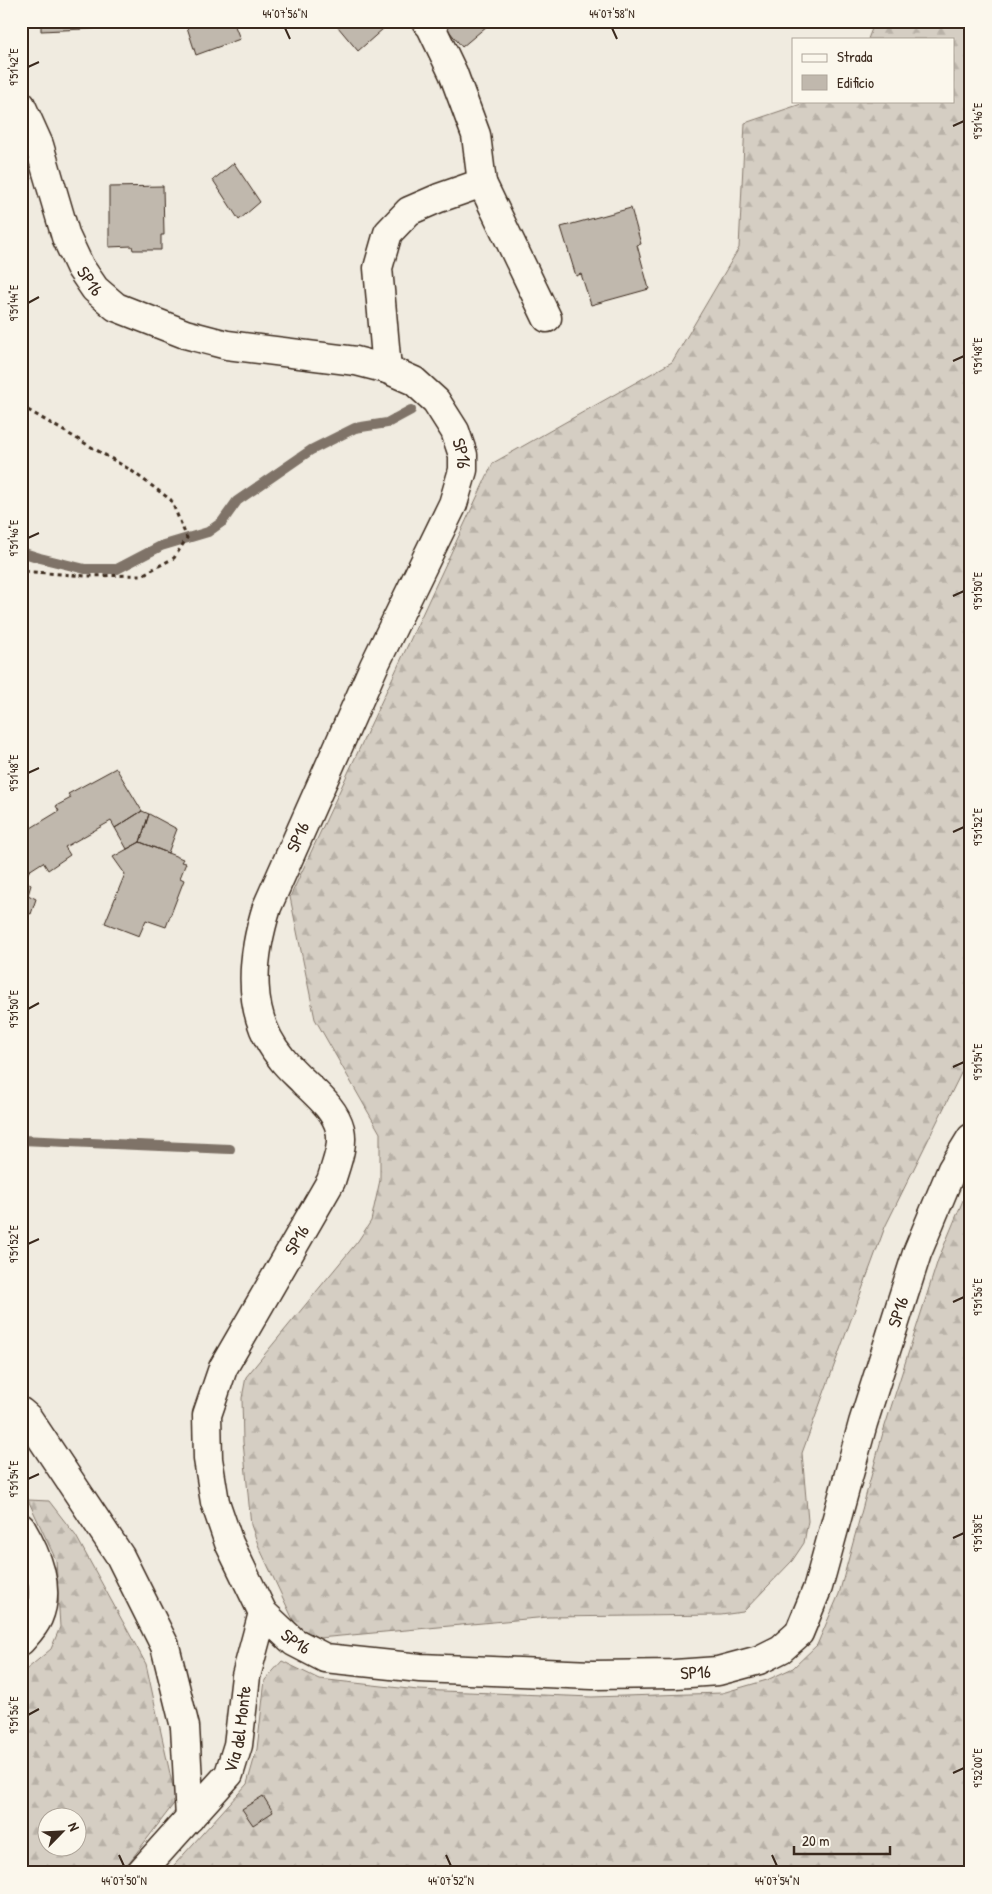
<svg xmlns="http://www.w3.org/2000/svg" width="992" height="1894" font-family="'Patrick Hand',sans-serif">
<defs>
<pattern id="forest-firs" width="22" height="20" patternUnits="userSpaceOnUse" patternTransform="scale(1.25)"><rect width="22" height="20" fill="#d5cec3"/><path d="M5 1l3.5 6h-7zM16 11l3.5 6h-7z" fill="#b8b1a7"/></pattern>
</defs>
<rect width="100%" height="100%" fill="#f0ebe0"/>
<filter id="ink" filterUnits="userSpaceOnUse"><feTurbulence type="fractalNoise" baseFrequency=".02" numOctaves="2"/><feDisplacementMap in="SourceGraphic" scale="10" xChannelSelector="R" yChannelSelector="G"/><feConvolveMatrix kernelMatrix="1 2 1 2 8 2 1 2 1" color-interpolation-filters="sRGB"/></filter>
<g filter="url(#ink)">
<path fill="url(#forest-firs)" stroke="#887c70" fill-rule="evenodd" d="M875 21H971V1053L885 1227 802 1453 808 1521 804 1543 792 1561 743 1612 721 1615 548 1617 319 1638 296 1626 259 1547 251 1525 243 1442 242 1398 246 1377 358 1241 371 1221 380 1180V1133L315 1019 290 897 493 463 672 362 739 248 745 123 810 101H953V39H868Z
M971 1181V1873H167L247 1784 257 1749 265 1680 282 1661 319 1679 418 1690 592 1697 722 1693 767 1680 793 1668 817 1645 839 1594 884 1429 938 1260Z
M28 1500 49 1501 76 1536 146 1664 176 1801 121 1873H21V1674L51 1649 60 1627 56 1560ZM48 1816H78V1846H48Z"/>
<g fill="none" stroke-linecap="round" stroke-linejoin="round">
<path stroke="#7f7367" stroke-width="10" d="M21 552 40 558 85 569H117L161 546 208 532 222 522 237 501 311 450 355 428 387 423 411 410
M21 1140 230 1149"/>
</g>
<path fill="#c0b8ad" stroke="#3b2a1e" d="M41 21H107V28L41 31Z
M185 21H233L240 39 196 55Z
M333 21H392L358 51Z
M441 21H483L487 26 462 47Z
M234 163 260 202 239 220 213 180Z
M163 186 164 235H161V250H133L132 246 109 247V187Z
M631 208 641 244 637 245 649 289 591 305 581 274 576 276 561 227Z
M116 768 142 811 115 828 111 821 65 847 70 855 48 870 43 862 29 871 21 859V834L59 811 56 806 71 798 68 794Z
M142 811 149 814 140 842 127 849 115 828Z
M149 814 177 829 168 853 140 842Z
M140 842 183 859 181 862 186 863 180 878 184 880 166 927 146 920 139 936 105 923 125 874 113 857Z
M21 859 29 871 24 880 21 878Z
M21 878 31 885 28 895 36 899 31 914 22 911 21 913Z
M263 1796 273 1812 253 1825 242 1809Z"/>
<g fill="none" stroke-linecap="round" stroke-linejoin="round">
<defs>
<g id="street">
<path d="M482 183 547 318"/>
<path d="M387 369 378 268 388 233 409 211 439 198 482 183 476 135 453 73 431 27 426 21"/>
<path d="M21 1412 28 1418 120 1556 165 1646 185 1727 190 1818"/>
<path d="M21 1528C37 1555 51 1588 38 1618 34 1627 27 1634 21 1641"/>
<path id="s1" d="M140 1873 229 1774 238 1745 246 1676 263 1613"/>
</g>
<g id="secondary">
<path id="s2" d="M21 105 39 145 66 237 80 267 95 289 116 307 185 334 227 345 356 361 387 369 414 381 436 401 455 431 463 455V470L453 504 374 666 267 907C251 958 245 1015 282 1059 288 1067 296 1074 303 1081 317 1095 335 1109 340 1129 344 1146 336 1164 331 1181L223 1368 207 1415 208 1459 215 1502 229 1543 263 1613 294 1642 325 1658 420 1668 592 1675 675 1674 718 1671 759 1660 781 1649 799 1633 818 1587 863 1423 917 1253 952 1169 971 1138"/>
</g>
</defs>
<use href="#street" stroke="#3b2a1e" stroke-width="31"/>
<use href="#secondary" stroke="#3b2a1e" stroke-width="31"/>
<path stroke="#3b2a1e" stroke-width="3" stroke-dasharray="4 4" stroke-linecap="butt" d="M21 406 129 469 171 500 187 538 174 558 142 575 86 576 21 571"/>
<use href="#street" stroke="#fbf7ec" stroke-width="28"/>
<use href="#secondary" stroke="#fbf7ec" stroke-width="28"/>
</g>
</g>
<path fill="none" stroke="#3b2a1e" stroke-width="2" d="M285 28 290 39M612 28 617 39M28 67 39 62M953 126 964 121M28 303 39 297M953 361 964 356M28 538 39 533M953 596 964 591M28 773 39 768M953 832 964 827M28 1009 39 1003M953 1067 964 1062M28 1244 39 1239M953 1302 964 1297M28 1479 39 1474M953 1538 964 1533M28 1715 39 1709M953 1773 964 1768M119 1855 124 1866M446 1855 451 1866M772 1855 777 1866"/>
<g text-anchor="middle" stroke-width="4" stroke-linejoin="round" paint-order="stroke">
<g font-size="18" fill="#3b2a1e" stroke="#fbf7ec">
<text dy="6" stroke="none"><textPath href="#s2" startOffset="190">SP16</textPath></text>
<text dy="6" stroke="none"><textPath href="#s2" startOffset="625">SP16</textPath></text>
<text transform="translate(298 837) rotate(-66)" y="6">SP16</text>
<text transform="translate(297 1240) rotate(-60)" y="6">SP16</text>
<text dy="6" stroke="none"><textPath href="#s2" startOffset="2799">SP16</textPath></text>
<text dy="6" stroke="none"><textPath href="#s2" startOffset="1944">SP16</textPath></text>
<text dy="6" stroke="none"><textPath href="#s2" startOffset="2349">SP16</textPath></text>
<text dy="6" stroke="none"><textPath href="#s1" startOffset="179">Via del Monte</textPath></text>
</g>
</g>
<rect width="992" height="1894" fill="none" stroke="#fbf7ec" stroke-width="55"/>
<rect x="792" y="38" width="162" height="65" fill="#fbf7ec" stroke="#aea59a"/>
<rect x="802" y="54" width="25" height="8" fill="#fbf7ec" stroke="#aea59a"/>
<text x="837" y="62" font-size="15" fill="#3b2a1e">Strada</text>
<rect x="802" y="75" width="25" height="15" fill="#c0b8ad" stroke="#aea59a"/>
<text x="837" y="88" font-size="15" fill="#3b2a1e">Edificio</text>
<g transform="translate(62 1832) rotate(66)"><circle r="24" fill="#fbf7ec" stroke="#aea59a"/>
<path d="M0-4L9 19L0 12L-9 19Z" fill="#3b2a1e"/>
<text y="-8" font-size="14" font-weight="bold" text-anchor="middle" fill="#3b2a1e">N</text>
</g>
<path d="M794 1846v8h96v-8" fill="none" stroke="#3b2a1e" stroke-width="2.5"/>
<text x="802" y="1846" font-size="15" fill="#3b2a1e" stroke="#fbf7ec" stroke-width="4" paint-order="stroke">20 m</text>
<rect x="28" y="28" width="936" height="1838" fill="none" stroke="#3b2a1e" stroke-width="2"/>
<g font-size="12" text-anchor="middle" fill="#3b2a1e">
<text x="285" y="18">44°07'56"N</text>
<text x="612" y="18">44°07'58"N</text>
<text transform="translate(14 67) rotate(-90)" y="4">9°51'42"E</text>
<text transform="translate(978 121) rotate(-90)" y="4">9°51'46"E</text>
<text transform="translate(14 303) rotate(-90)" y="4">9°51'44"E</text>
<text transform="translate(978 356) rotate(-90)" y="4">9°51'48"E</text>
<text transform="translate(14 538) rotate(-90)" y="4">9°51'46"E</text>
<text transform="translate(978 591) rotate(-90)" y="4">9°51'50"E</text>
<text transform="translate(14 773) rotate(-90)" y="4">9°51'48"E</text>
<text transform="translate(978 827) rotate(-90)" y="4">9°51'52"E</text>
<text transform="translate(14 1009) rotate(-90)" y="4">9°51'50"E</text>
<text transform="translate(978 1062) rotate(-90)" y="4">9°51'54"E</text>
<text transform="translate(14 1244) rotate(-90)" y="4">9°51'52"E</text>
<text transform="translate(978 1297) rotate(-90)" y="4">9°51'56"E</text>
<text transform="translate(14 1479) rotate(-90)" y="4">9°51'54"E</text>
<text transform="translate(978 1533) rotate(-90)" y="4">9°51'58"E</text>
<text transform="translate(14 1715) rotate(-90)" y="4">9°51'56"E</text>
<text transform="translate(978 1768) rotate(-90)" y="4">9°52'00"E</text>
<text x="124" y="1885">44°07'50"N</text>
<text x="451" y="1885">44°07'52"N</text>
<text x="777" y="1885">44°07'54"N</text>
</g>
</svg>
